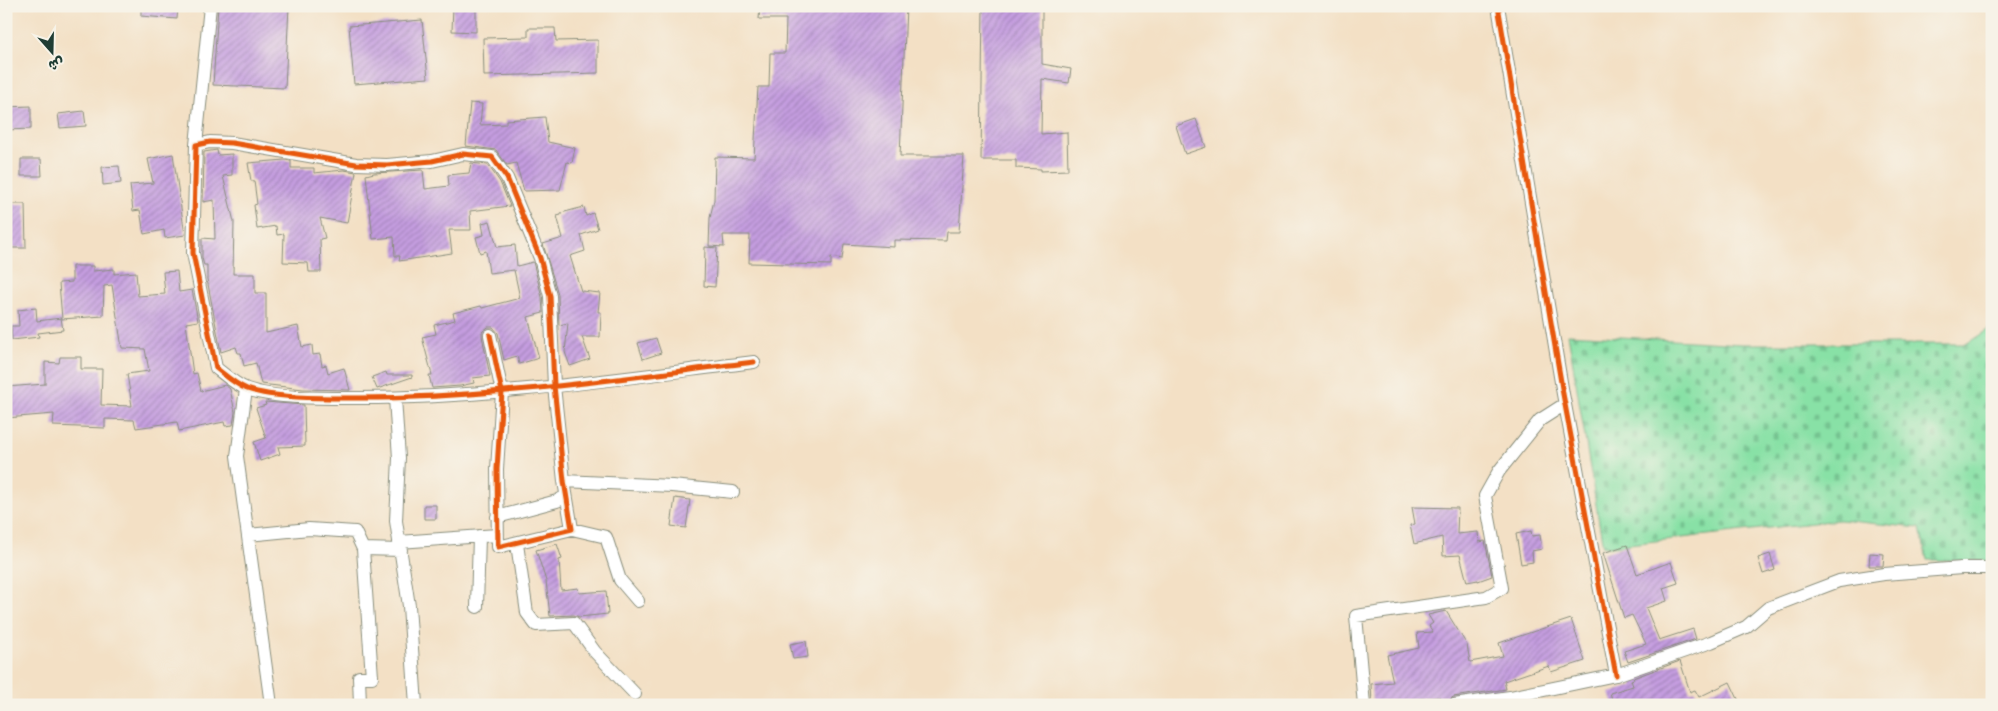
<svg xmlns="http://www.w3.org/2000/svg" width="1998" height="711" font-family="Mali,'Playpen Sans Arabic',sans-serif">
<defs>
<pattern id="cemetery-stones" width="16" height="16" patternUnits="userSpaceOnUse" patternTransform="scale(1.25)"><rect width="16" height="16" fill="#88e1a6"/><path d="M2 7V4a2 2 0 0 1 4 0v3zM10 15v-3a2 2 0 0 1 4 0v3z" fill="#75c290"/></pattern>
<pattern id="building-hatch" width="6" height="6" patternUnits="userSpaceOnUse" patternTransform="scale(1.25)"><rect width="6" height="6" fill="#c59de0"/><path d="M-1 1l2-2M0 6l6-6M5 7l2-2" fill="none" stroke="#9f81b6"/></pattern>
</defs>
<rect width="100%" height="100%" fill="#f7f3e8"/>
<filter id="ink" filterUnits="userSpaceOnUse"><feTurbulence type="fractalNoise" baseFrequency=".02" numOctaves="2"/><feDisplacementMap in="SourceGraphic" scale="10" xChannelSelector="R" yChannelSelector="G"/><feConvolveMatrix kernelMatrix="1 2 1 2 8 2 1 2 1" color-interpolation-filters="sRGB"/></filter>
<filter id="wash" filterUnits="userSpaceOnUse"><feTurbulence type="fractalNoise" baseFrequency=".0096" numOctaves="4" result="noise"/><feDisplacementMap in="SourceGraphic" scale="20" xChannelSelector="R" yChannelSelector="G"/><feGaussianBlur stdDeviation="1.12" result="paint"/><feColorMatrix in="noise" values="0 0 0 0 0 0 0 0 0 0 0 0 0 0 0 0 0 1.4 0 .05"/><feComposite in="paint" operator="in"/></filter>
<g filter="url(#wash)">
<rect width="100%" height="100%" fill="#f3e0c5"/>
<path fill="url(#cemetery-stones)" stroke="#548f6d" d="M1992 327V561L1927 560 1920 528 1839 520 1603 547 1568 334 1742 344H1966Z"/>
<g id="blocks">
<path fill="url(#building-hatch)" d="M141 6H178L177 19 141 16Z
M218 6H289L285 88 213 85Z
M453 6H476V32L452 31Z
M760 6H906L900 156H964L959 232H947L946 241 894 240V247L844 244 842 259 831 257V265L749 263 750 235H723L724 247 709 246 710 218 714 200 715 157 754 158 758 87H769L770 53H785L786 19H759Z
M983 6H1042V64L1071 69 1069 83 1042 79 1041 134 1067 132 1068 170 1041 171V169L1016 168V160H981Z
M422 20 428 78 354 84 349 26Z
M528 28H555L556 41 598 40V73L484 76 483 38 528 37Z
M470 103 482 104 480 125 506 124V120L545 117 548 142 575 148 572 163 567 162 560 190 524 191 516 163 507 165 496 150 466 146Z
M31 106V129L7 130 6 107Z
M84 111 86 126 60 128 58 114Z
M1196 119 1206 147 1185 154 1176 126Z
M217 150 218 155 232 154V175L223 176 234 222 233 274H255V293H266V333L298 326 302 347 312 345 313 355 320 354 322 366 326 365 328 373 344 368 350 390 303 389 261 384 256 363 244 366 241 353H238L236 347 221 352 207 279V265H204L202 258V238L215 239 214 200 203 202 204 152Z
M173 154 185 235 165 238 164 230 144 234 140 210 133 211 130 185 153 183 148 159Z
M21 159H41L42 176H21Z
M285 160 291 161V168H314V173L344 170 356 172 347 223 320 218 325 238 320 239 321 272H309L308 263 283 262 284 234 277 235 276 226 257 229 254 205 257 204 254 181H251L248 163Z
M471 163 488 165 500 182 510 206 470 211 471 230H449L452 253 399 261 400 256H395L394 237 373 239 366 175 374 173 423 170 425 189 449 186 448 175 469 173Z
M119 166 121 183 103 185 102 167Z
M10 204H25L26 248H6V215H10Z
M584 207 586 216 593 213 598 229 581 235 585 251 570 256 581 291 600 293 598 312H601L600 337H582L590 359 570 366 565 352 568 323 559 325 558 294 543 244 563 238 557 216 561 215V213Z
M490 221 497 247 515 245 517 266 533 262 542 297 543 313 528 317 539 358 519 364 517 356 504 360 498 333 493 327H488L482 332V336L490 376 473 378 474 383 460 386 432 388 429 375H432L422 337 436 334 434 325 455 320 453 313 481 306 482 308 520 298 514 270 489 273 486 251 480 253 476 237 484 235 482 223Z
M705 247 717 248 715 287 704 286Z
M72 266H93V271L114 269V274L136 272 138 296 165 294 163 272 177 271 179 292 192 290 198 321 186 323 193 374 197 373 201 391 225 385 230 389 235 412 233 425 225 426 224 422 179 431 177 422 136 428 134 420 105 419V428L53 426 54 414 6 418V387L45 384V362L59 363 60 357H81V369H102L101 405 132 406 127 374 149 371 145 349 122 348 112 285 104 286 103 316 62 319 59 283 72 282Z
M36 308 37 321 61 318 63 330 38 333 39 337 12 340 11 326H19L18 310Z
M656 338 661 353 643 359 638 343Z
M386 372 387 375H412V377L377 389 372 377Z
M265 402 304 405 305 446 278 447 280 454 260 461 254 442 266 438 256 408 266 405Z
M675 498 690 500 686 528 671 526Z
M424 505H436V519H424Z
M1412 507 1458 508 1457 534 1478 532 1479 542 1485 541 1492 576 1478 581V580L1467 582 1460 555 1443 556 1442 537 1414 544 1410 525 1415 524Z
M1531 531 1532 536 1540 535 1542 549 1532 551 1533 562 1521 564 1516 534Z
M557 544 562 559 559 560 561 590 578 588 579 593 606 591 608 614 579 617 574 615 550 616 546 581 536 550Z
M1627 545 1637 574 1671 562 1678 583 1663 588 1667 601 1646 608 1659 640 1693 629 1696 639 1628 662 1624 651 1646 644 1632 615 1624 618 1603 553Z
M1870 553 1884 554 1883 566H1869Z
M1770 554 1775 570 1763 574 1758 558Z
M1446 611 1467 645 1470 662 1503 656 1499 643 1571 619 1585 661 1551 672 1549 666 1504 681 1506 689 1453 697 1447 702H1442L1441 697 1372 704 1371 684 1393 682 1387 655 1419 648 1417 633 1433 632 1429 626 1433 623 1428 615Z
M806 641 808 657 793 659 790 644Z
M1680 661 1690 692 1695 690 1699 697 1730 682 1739 701 1730 705H1614L1610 693 1633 686 1631 680 1634 679 1633 678Z"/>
</g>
</g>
<g filter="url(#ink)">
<use href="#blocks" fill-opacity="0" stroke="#898e7c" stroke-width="1"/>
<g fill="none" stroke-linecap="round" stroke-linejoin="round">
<defs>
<path id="minor" d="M1498 6 1563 394 1616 675
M196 145 210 6
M490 335 502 392 497 469 498 547 572 529 564 481 554 386 550 296 540 258 507 178 492 157 463 154 432 161 387 165 356 164 232 143 210 142 196 145 193 253 216 368C225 375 236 385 247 389 275 399 329 398 360 398 492 398 623 378 754 362
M246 389 237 456 271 705
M395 398 399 458 396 521 409 606 416 705
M564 481 672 486 733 492
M497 517 557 501 566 496
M572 529 606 537 620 580 638 601
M248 535 309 529 355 532 363 549 372 677H359L360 705
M399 542 497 535
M517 544 527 613 536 625 574 623 595 652 635 694
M363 549 401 550
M477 607 479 536
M1364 705 1356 616 1486 597 1502 588 1485 496 1499 471 1540 420 1565 404
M1454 705 1510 697 1616 675 1711 642 1746 627 1768 608 1839 581 1884 574 1962 568H1992"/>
</defs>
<use href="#minor" stroke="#898e7c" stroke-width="14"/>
<use href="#minor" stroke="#fff" stroke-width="12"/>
<defs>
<path id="cycleway" d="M1498 6 1563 394 1616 675
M490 335 502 392 497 469 498 547 572 529 564 481 554 386 550 296 540 258 507 178 492 157 463 154 432 161 387 165 356 164 232 143 210 142 196 145 193 253 216 368C225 375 236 385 247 389 275 399 329 398 360 398 492 398 623 378 754 362"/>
</defs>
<use href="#cycleway" stroke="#f7f3e8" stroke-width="8"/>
<use href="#cycleway" stroke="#e8590c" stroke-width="5"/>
</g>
</g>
<rect width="1998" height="711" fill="none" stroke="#f7f3e8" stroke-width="25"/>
<g transform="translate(52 52) rotate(160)" stroke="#f7f3e8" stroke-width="4" paint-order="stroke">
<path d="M0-4L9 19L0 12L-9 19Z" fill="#1f3d34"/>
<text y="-8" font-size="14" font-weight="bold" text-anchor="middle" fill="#1f3d34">ش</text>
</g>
</svg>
